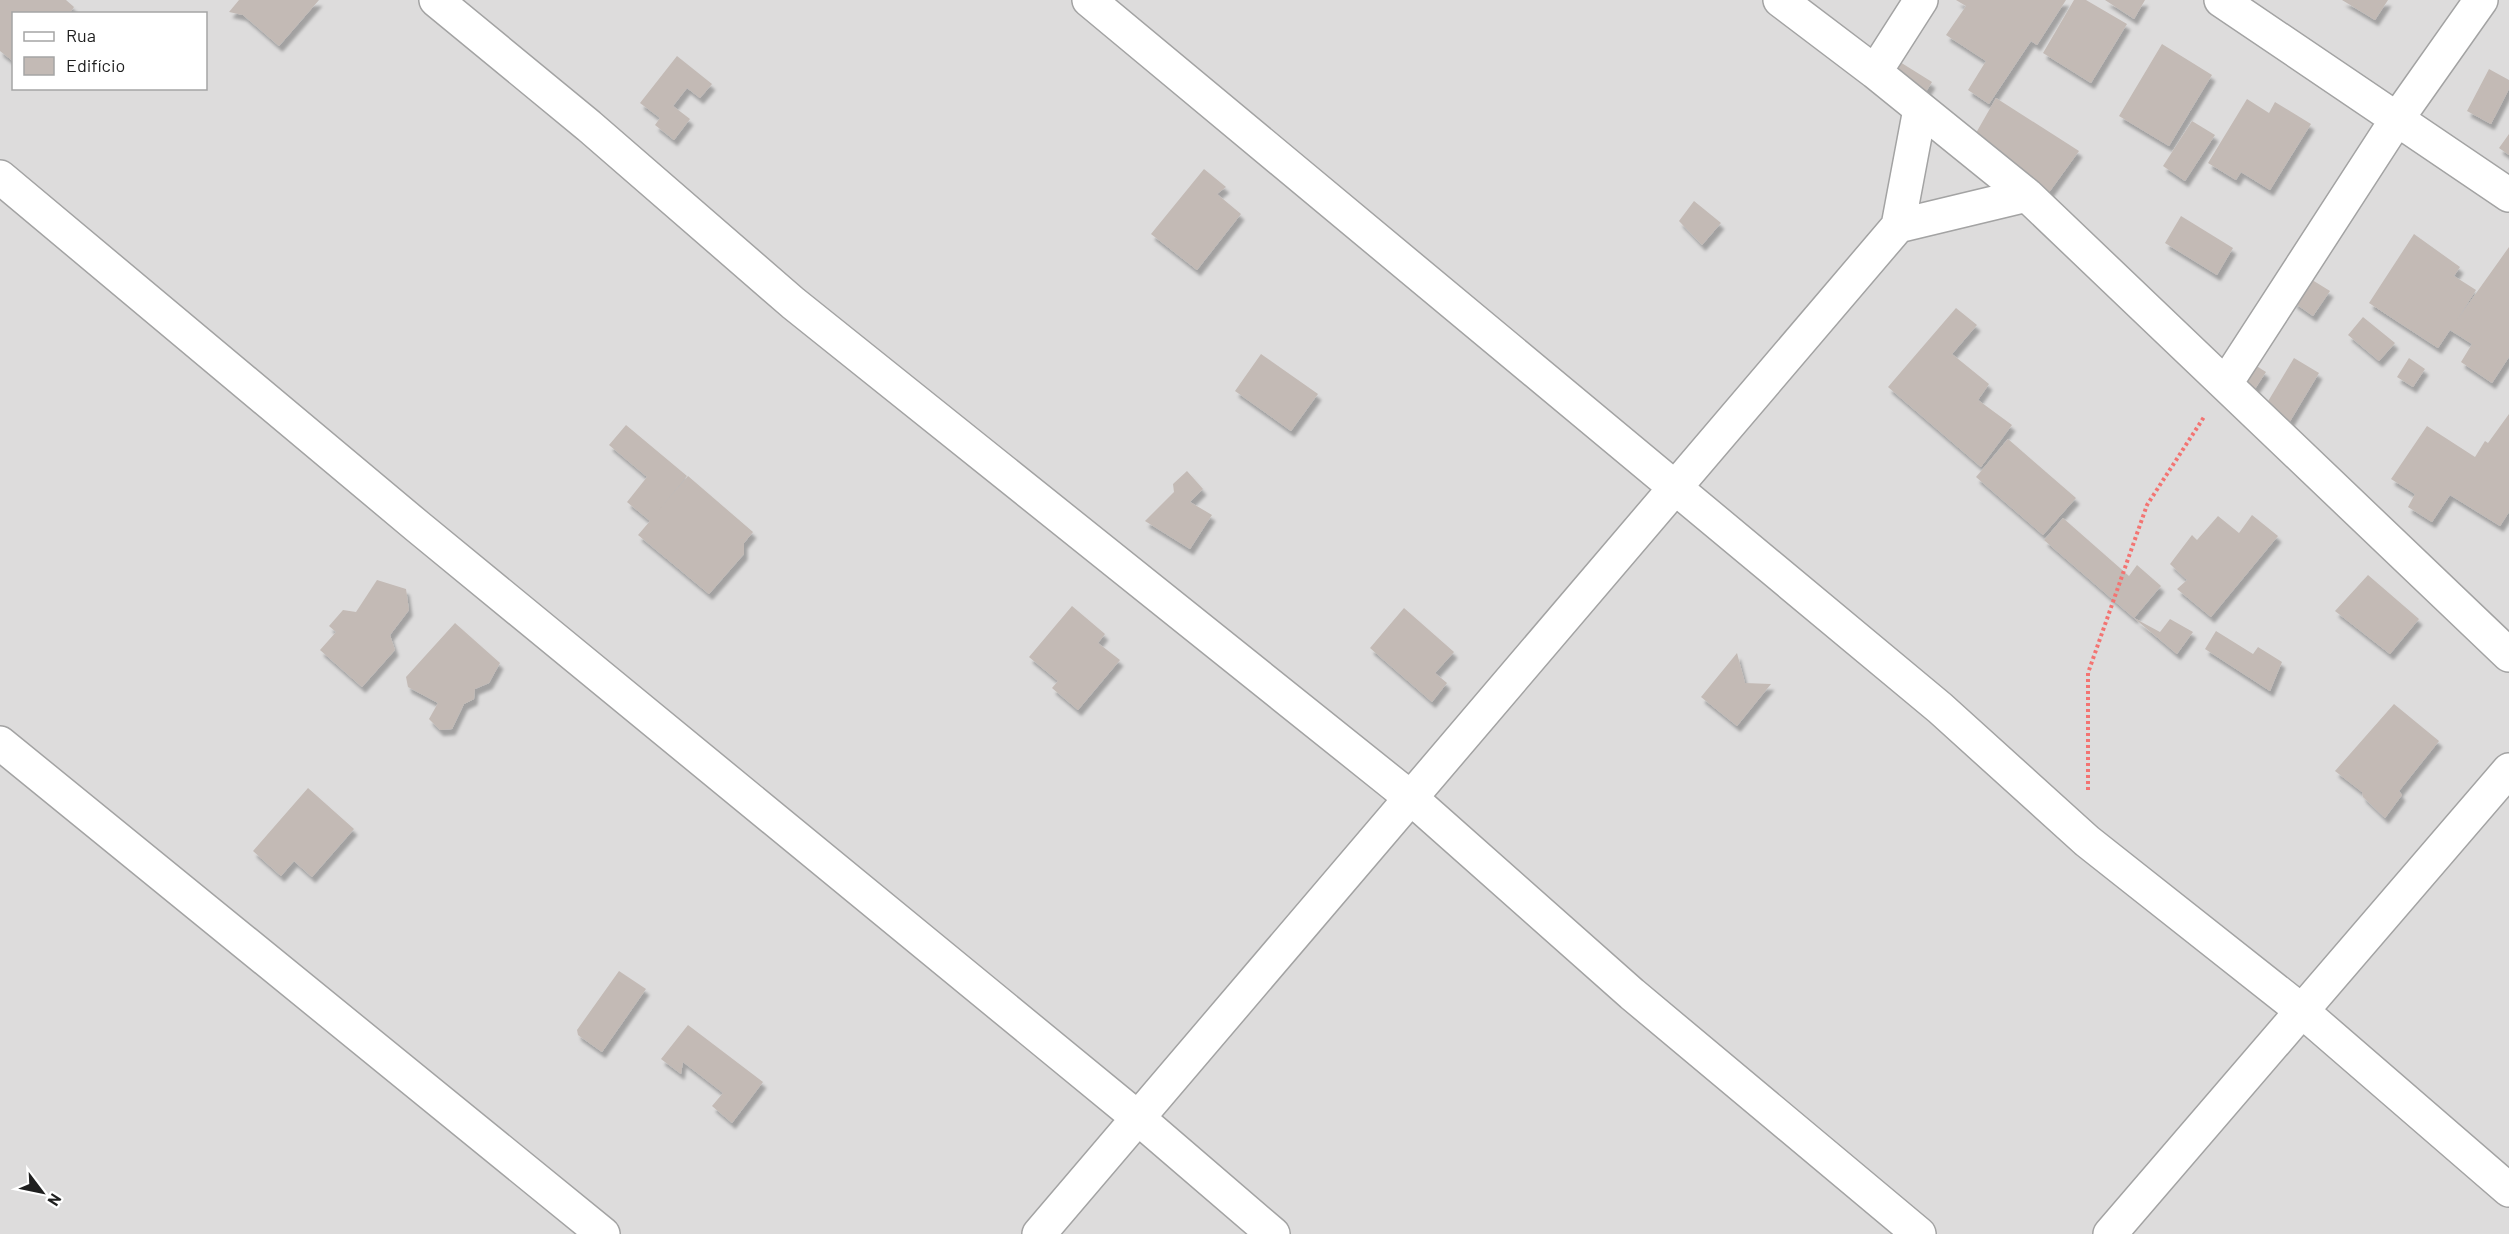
<svg xmlns="http://www.w3.org/2000/svg" width="2509" height="1234" font-family="Barlow,sans-serif">
<defs>
<filter id="shadow"><feDropShadow dx="3.5" dy="6" stdDeviation="1.5" flood-color="#0004"/></filter>
</defs>
<rect width="100%" height="100%" fill="#efebe5"/>
<path fill="#dddcdc" fill-rule="evenodd" d="M0 0H2509V1234H0ZM14 14H206V88H14Z"/>
<path fill="#c3bab5" filter="url(#shadow)" d="M0 0H66L74 7 69 14H14V62L0 51Z
M239 0H319L279 46 243 15 229 12Z
M1956 0H2066L2037 45 2031 41 1989 104 1968 90 1986 61 1946 35 1966 6Z
M2074 0H2086L2127 24 2091 83 2043 53Z
M2105 0H2145L2134 19Z
M2342 0H2388L2375 20Z
M2162 44 2212 75 2169 146 2119 116Z
M677 56 712 84 700 98 687 88 673 106 690 119 674 140 655 125 660 118 640 103Z
M1900 62 1932 82 1921 100 1888 80Z
M2489 69 2509 80V89L2491 124 2467 111Z
M1996 98 2079 151 2045 198 1968 147Z
M2247 99 2269 113 2275 102 2311 124 2270 190 2241 172 2236 180 2208 163Z
M2192 121 2215 135 2185 181 2163 166Z
M2509 134V155L2499 148Z
M1204 169 1226 187 1217 194 1241 214 1197 270 1151 234Z
M1694 201 1721 223 1702 245 1679 221Z
M2181 216 2233 248 2217 275 2165 243Z
M2414 234 2460 267 2454 276 2476 290 2457 320 2509 247V357L2492 383 2461 362 2472 344 2450 330 2438 348 2369 303Z
M2309 278 2330 291 2313 316 2293 302Z
M1956 308 1977 325 1952 354 1989 384 1978 400 2012 425 1981 467 1888 387Z
M2363 317 2395 343 2379 361 2348 335Z
M1261 354 1318 394 1291 431 1235 391Z
M2294 358 2319 373 2289 423 2264 408Z
M2409 358 2425 369 2413 387 2397 377Z
M2247 360 2266 372 2249 398 2231 386Z
M2509 414V512L2500 526 2450 495 2432 522 2408 507 2415 494 2391 479 2427 426 2475 457 2485 441 2488 443Z
M626 425 687 476 658 511 688 476 753 532 744 543V554L709 594 638 535 650 521 627 502 647 477 609 445Z
M2008 439 2076 498 2043 535 1976 477Z
M1187 471 1203 489 1190 502 1212 515 1190 549 1145 521 1174 492 1173 484Z
M2252 515 2278 536 2211 617 2177 589 2187 580 2170 564 2192 535 2197 540 2218 516 2239 533Z
M2063 518 2129 576 2137 565 2161 586 2134 618 2044 540Z
M2368 575 2419 619 2390 654 2335 611Z
M377 580 406 589 409 610 390 635 395 650 362 687 320 650 336 632 329 626 343 610 356 612Z
M1072 606 1105 634 1098 643 1120 660 1078 710 1052 688 1058 681 1029 657Z
M1404 608 1454 652 1435 673 1447 683 1432 702 1370 648Z
M2134 618 2160 632 2170 619 2193 632 2177 654Z
M455 623 500 663 489 683 475 689 474 699 464 704 452 729 440 730 429 719 438 703 408 687 406 677Z
M2216 631 2253 654 2258 647 2282 662 2270 691 2205 649Z
M1737 653 1745 683 1771 684 1737 726 1701 697Z
M2394 704 2439 741 2399 791 2402 795 2385 818 2363 797 2362 792 2335 771Z
M308 788 354 829 312 877 294 861 281 876 253 851Z
M619 971 646 989 602 1052 578 1035 577 1030Z
M688 1025 763 1082 732 1123 712 1106 723 1093 683 1062 681 1074 661 1059Z"/>
<g fill="none" stroke-linecap="round" stroke-linejoin="round">
<defs>
<path id="street" d="M436 0 589 126 793 303 1411 798 1632 994 1919 1234
M1089 0 1940 708 2087 841 2302 1011 2509 1190
M1780 0 1875 72 2027 195 2509 655
M2221 0 2509 195
M1875 72 1921 0
M0 177 417 526 1138 1118 1273 1234
M1898 226 2027 195
M2226 383 2397 119 2481 0
M0 743 603 1234
M1039 1234 1898 226 1920 109
M2110 1234 2509 770"/>
</defs>
<use href="#street" stroke="#a3a3a3" stroke-width="36"/>
<path stroke="#f37472" stroke-width="4" stroke-dasharray="3 3" stroke-linecap="butt" d="M2088 790V673L2147 505 2204 417"/>
<use href="#street" stroke="#fff" stroke-width="33"/>
</g>
<rect x="12" y="12" width="195" height="78" fill="#ffffff" stroke="#a5a5a5" stroke-width="1.5"/>
<rect x="24" y="32" width="30" height="9" fill="#ffffff" stroke="#a5a5a5" stroke-width="1.5"/>
<text x="66" y="42" font-size="18" fill="#1f1f1f">Rua</text>
<rect x="24" y="57" width="30" height="18" fill="#c3bab5" stroke="#a5a5a5" stroke-width="1.5"/>
<text x="66" y="72" font-size="18" fill="#1f1f1f">Edifício</text>
<g transform="translate(42 1192) rotate(122)" stroke="#ffffff" stroke-width="4.5" paint-order="stroke">
<path d="M0-4.5L10 22L0 15L-10 22Z" fill="#1f1f1f"/>
<text y="-9" font-size="16" font-weight="bold" text-anchor="middle" fill="#1f1f1f">N</text>
</g>
</svg>
